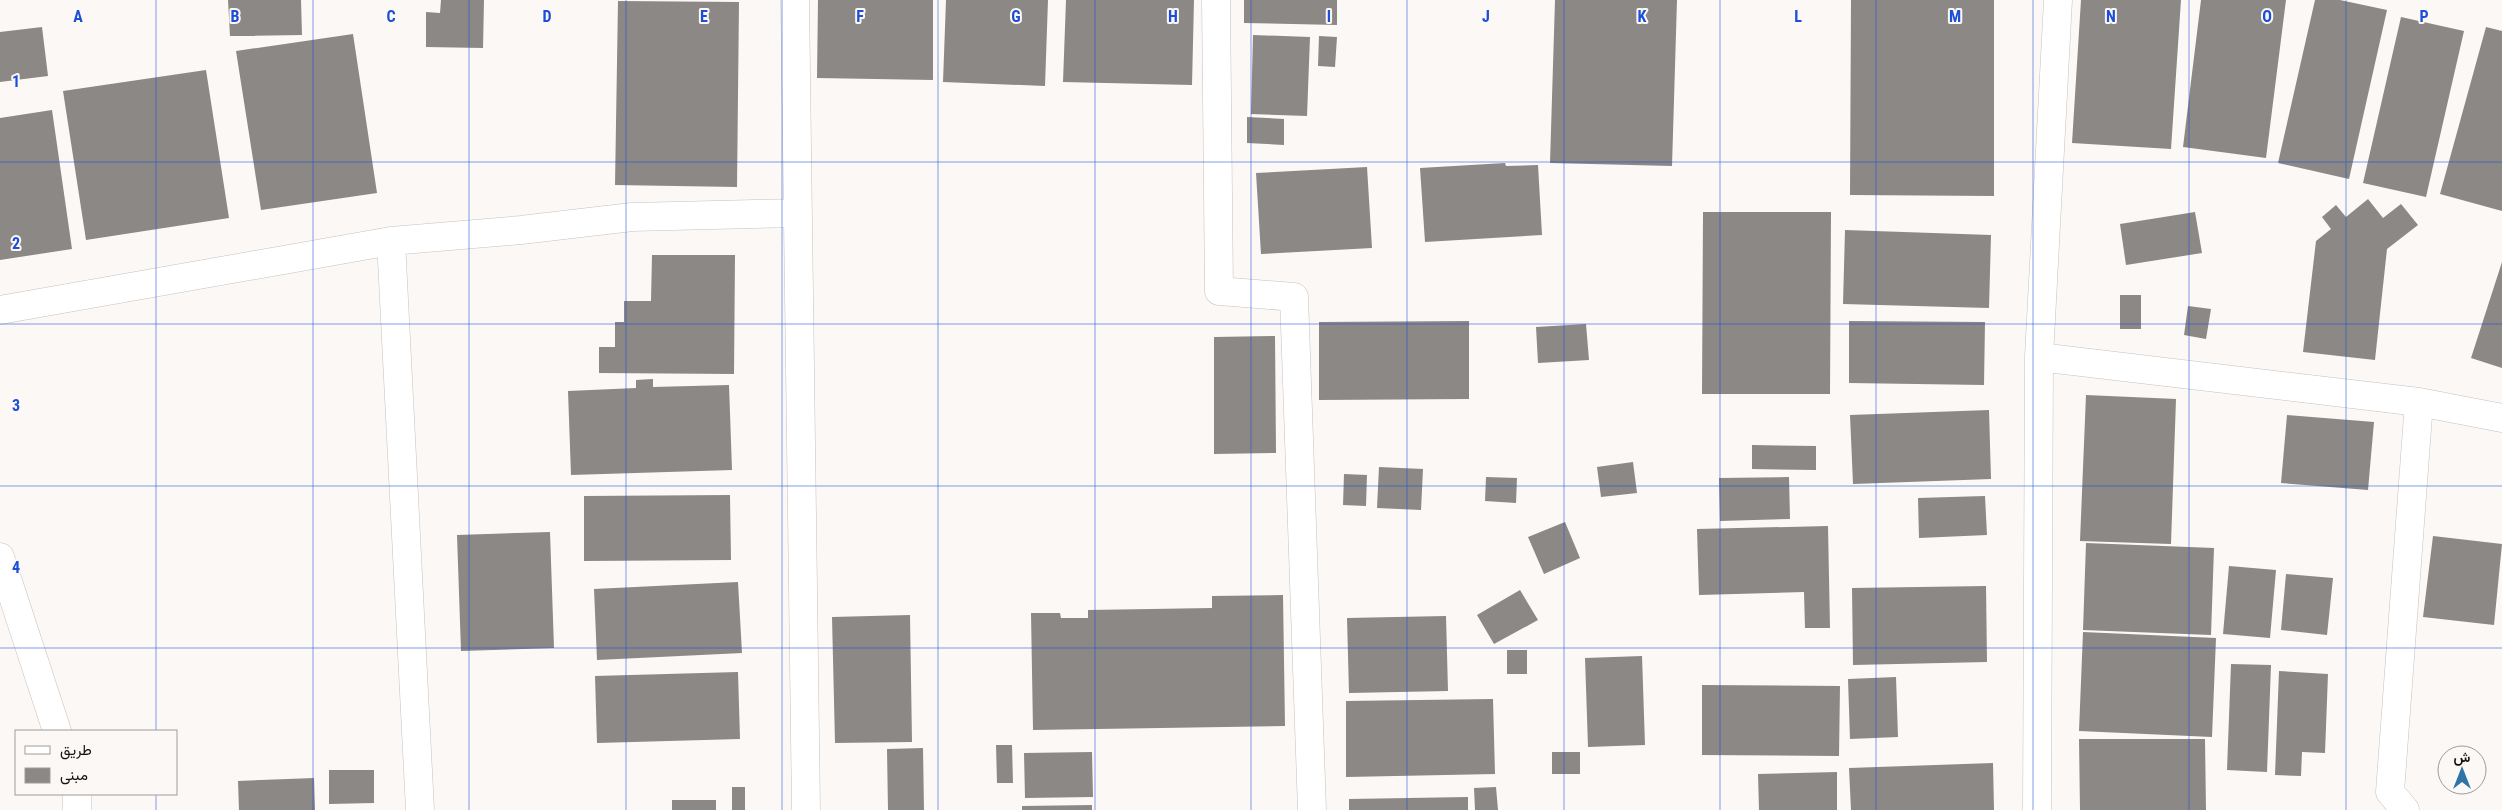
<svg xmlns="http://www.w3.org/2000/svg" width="2502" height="810" font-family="'Roboto Condensed',Vazirmatn,sans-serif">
<rect width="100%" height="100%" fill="#fcf8f5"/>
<path fill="#8b8885" d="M228 0H301L302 35 230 36Z
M441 0H484L483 48 426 47V12L440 13Z
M818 0H933V80L817 78Z
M946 0H1048L1045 86 943 82Z
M1066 0H1194L1192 85 1063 82Z
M1244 0H1337V25L1244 23Z
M1555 0H1677L1672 166 1550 163Z
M1851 0H1994V196L1850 195Z
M2081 0H2181L2171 149 2072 143Z
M2201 0H2286L2266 158 2183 147Z
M2315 0H2340L2387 10 2349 179 2278 163Z
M618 1 739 2 737 187 615 185Z
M2401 17 2464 31 2426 197 2363 183Z
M42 27 48 76 0 82V32Z
M2486 27 2502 31V211L2440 194Z
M353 34 377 193 261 210 236 51Z
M1253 35 1310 37 1307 116 1251 114Z
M1319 36 1337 37 1335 67 1318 66Z
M206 70 229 218 86 240 63 91Z
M52 110 72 249 0 260V118Z
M1247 117 1284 119V145L1247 143Z
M1505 163 1506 166 1538 165 1542 235 1425 242 1420 168Z
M1367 167 1372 248 1261 254 1256 173Z
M2368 199 2383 218 2401 204 2418 225 2387 249 2375 360 2303 352 2316 241 2331 229 2322 217 2336 205 2346 217Z
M1703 212H1831L1830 394H1702Z
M2195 212 2202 253 2126 265 2120 224Z
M1845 230 1991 235 1989 308 1843 304Z
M652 255H735L734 374 599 373V347H615V322H624V301H651Z
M2502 262V368L2471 358Z
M2120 295H2141V329H2120Z
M2188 306 2211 309 2206 339 2184 335Z
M1469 321V399L1319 400V322Z
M1849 321 1985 322 1984 385 1849 383Z
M1586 324 1589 360 1538 363 1536 327Z
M1275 336 1276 453 1214 454V337Z
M653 379V387L729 385 732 470 571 475 568 391 636 388V380Z
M2086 395 2176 399 2171 544 2080 541Z
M1989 410 1991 479 1853 484 1850 415Z
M2287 415 2374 422 2368 490 2281 483Z
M1752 445 1816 446V470L1752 469Z
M1633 462 1637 493 1601 497 1597 467Z
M1379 467 1423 469 1421 510 1377 508Z
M1344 474 1367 475 1366 506 1343 505Z
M1486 477 1517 478 1516 503 1485 501Z
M1789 477 1790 519 1720 521 1719 478Z
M730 495 731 560 584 561V496Z
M1985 496 1987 535 1919 538 1918 498Z
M1565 522 1580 558 1544 574 1528 537Z
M1828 526 1830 628H1805L1804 592 1699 595 1697 529Z
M550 532 554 648 461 651 457 535Z
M2433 536 2502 544 2494 625 2423 617Z
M2086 543 2214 548 2211 635 2083 630Z
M2229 566 2276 570 2270 638 2223 634Z
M2286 574 2333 578 2327 635 2281 630Z
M738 582 742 653 597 660 594 589Z
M1986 586 1987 662 1853 665 1852 588Z
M1520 590 1538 620 1494 644 1477 615Z
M1283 595 1285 726 1033 730 1031 613H1060L1061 618H1088V610L1212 608V596Z
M910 615 912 742 835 743 832 617Z
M1446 616 1448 691 1349 693 1347 618Z
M2083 632 2216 638 2212 737 2079 731Z
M1507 650H1527V674H1507Z
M1642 656 1645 745 1588 747 1585 658Z
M2231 664 2271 665 2267 772 2227 770Z
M2279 671 2328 674 2325 753 2302 752 2301 776 2275 775Z
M738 672 740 739 597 743 595 676Z
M1896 677 1898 737 1850 739 1848 679Z
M1702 685 1840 686 1839 756 1702 755Z
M1493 699 1495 774 1346 777V701Z
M2079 739H2205L2206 810H2080Z
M996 745H1012L1013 783H997Z
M923 748 924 810H888L887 749Z
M1092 752 1093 797 1025 798 1024 753Z
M1552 752H1580V774H1552Z
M1993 763 1994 810H1851L1849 768Z
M329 770H374V803L329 804Z
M1837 772V810H1759L1758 774Z
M314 778 315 810H239L238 781Z
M732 787H745V810H732Z
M1496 787 1498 810H1475L1474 788Z
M1468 797V810H1349V799Z
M672 800H716V810H672Z
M1092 805V810H1022V806Z"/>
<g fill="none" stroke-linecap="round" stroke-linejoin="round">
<defs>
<path id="minor" d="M795 0 806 810
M1216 0 1219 291 1294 297 1312 810
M0 310 391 241
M2039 357 2419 402 2502 418
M0 557 57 731
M77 794V810
M420 810 391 241 521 230 632 217 797 213
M2037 810 2039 357 2058 0
M2405 810 2390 792 2419 402"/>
</defs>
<use href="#minor" stroke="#c5c2bf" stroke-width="29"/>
<use href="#minor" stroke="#fff" stroke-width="28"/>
</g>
<path fill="none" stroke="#1d4ed8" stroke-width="1" stroke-opacity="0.55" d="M156 0V731M313 0V810M469 0V810M626 0V810M782 0V810M938 0V810M1095 0V810M1251 0V810M1407 0V810M1564 0V810M1720 0V810M1876 0V810M2033 0V810M2189 0V810M2346 0V810M0 162H2502M0 324H2502M0 486H2502M0 648H2502M156 794V810"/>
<g font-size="16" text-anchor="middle" font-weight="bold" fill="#1d4ed8" stroke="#fcf8f5" stroke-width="4" stroke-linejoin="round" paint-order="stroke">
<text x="78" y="22">A</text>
<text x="235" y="22">B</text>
<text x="391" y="22">C</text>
<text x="547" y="22">D</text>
<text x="704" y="22">E</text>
<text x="860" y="22">F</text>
<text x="1016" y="22">G</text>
<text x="1173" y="22">H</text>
<text x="1329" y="22">I</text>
<text x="1486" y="22">J</text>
<text x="1642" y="22">K</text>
<text x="1798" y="22">L</text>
<text x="1955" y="22">M</text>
<text x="2111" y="22">N</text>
<text x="2267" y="22">O</text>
<text x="2424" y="22">P</text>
<text x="16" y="87">1</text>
<text x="16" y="249">2</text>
<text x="16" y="411">3</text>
<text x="16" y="573">4</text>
</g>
<rect x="15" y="730" width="162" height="65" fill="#fcf8f5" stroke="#9f9c9a"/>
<rect x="25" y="746" width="25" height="8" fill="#ffffff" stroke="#9f9c9a"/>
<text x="60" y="755" font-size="15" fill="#131211">طريق</text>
<rect x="25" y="768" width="25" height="15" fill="#8b8885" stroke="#9f9c9a"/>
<text x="60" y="780" font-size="15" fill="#131211">مبنى</text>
<g transform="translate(2462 770)"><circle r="24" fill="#fcf8f5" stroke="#9f9c9a"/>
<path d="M0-4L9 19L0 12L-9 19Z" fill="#2e74a9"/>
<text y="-8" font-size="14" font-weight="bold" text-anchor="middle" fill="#131211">ش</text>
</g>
</svg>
